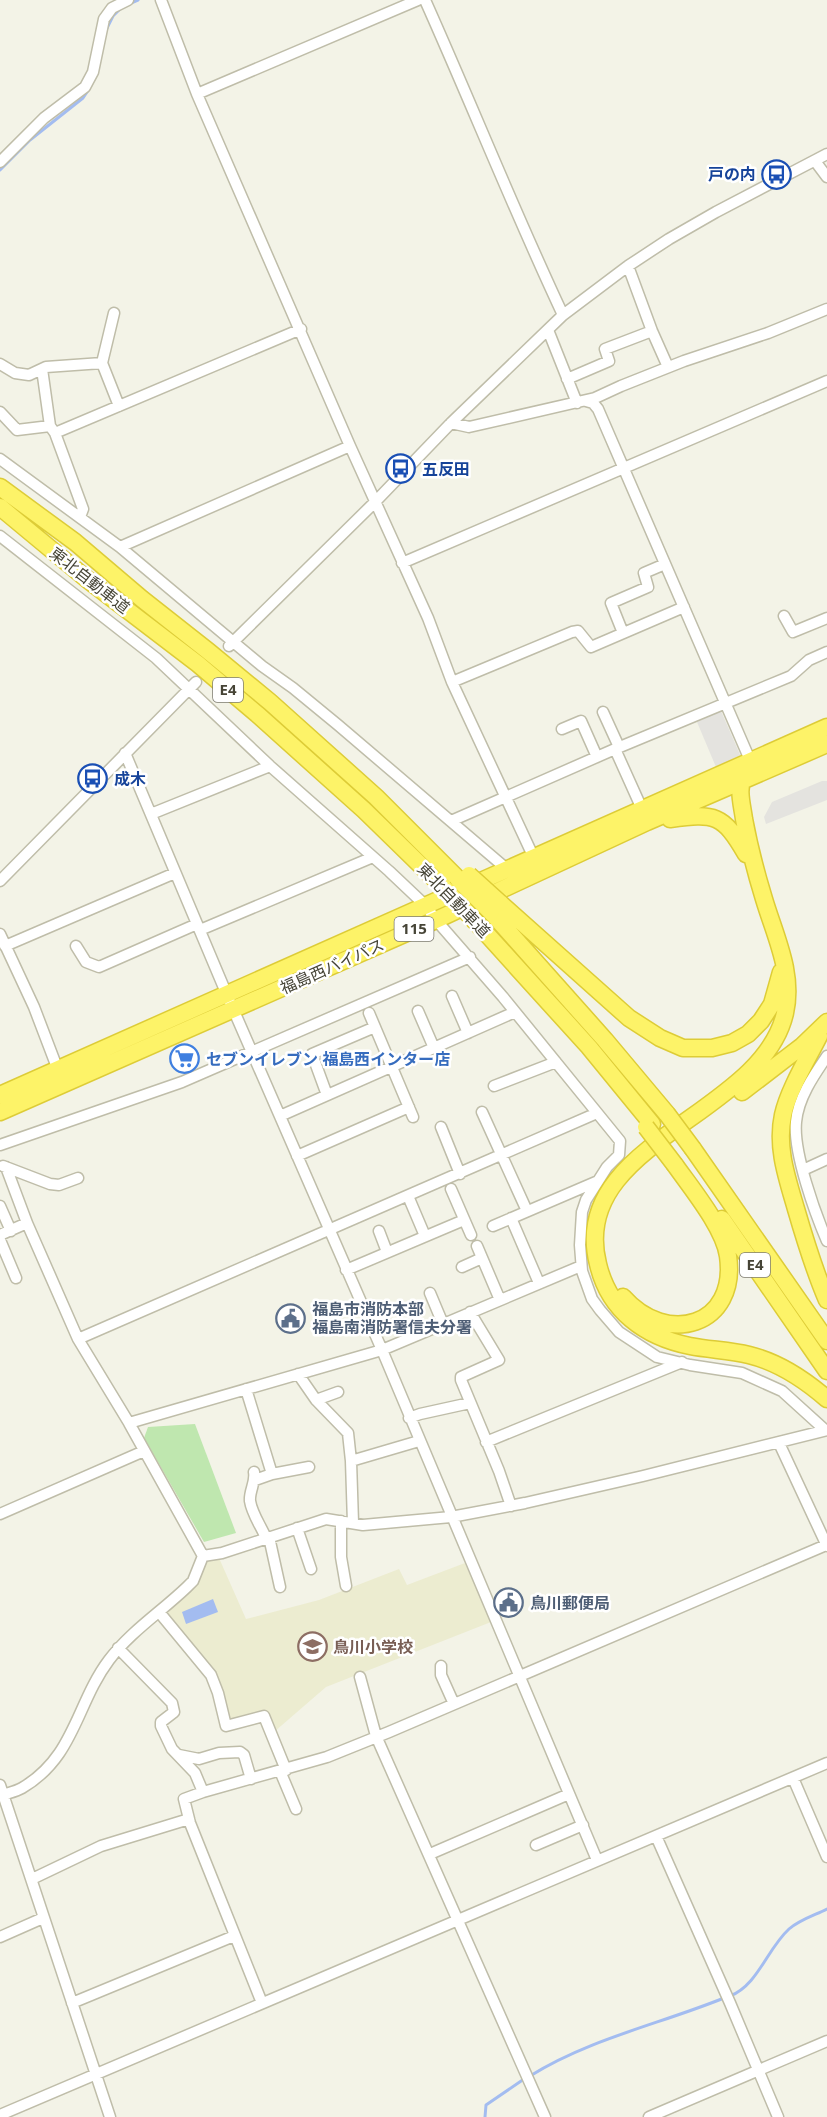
<svg xmlns="http://www.w3.org/2000/svg" width="827" height="2117" font-family="'Open Sans','Noto Sans JP',sans-serif">
<rect width="100%" height="100%" fill="#f3f3e7"/>
<path fill="#ececd0" d="M219 1558 246 1619 319 1600 399 1569 407 1585 465 1563 491 1622 326 1687 274 1732 266 1712 228 1721 214 1671 167 1612 197 1581 206 1559Z"/>
<path fill="#bfe7af" d="M195 1424 236 1533 204 1542 144 1438 148 1427Z"/>
<path fill="#e4e3df" d="M721 711 741 757 716 767 697 722Z
M822 781H827V800L766 824 764 817 772 802Z"/>
<path fill="#a3bcf0" d="M213 1599 218 1612 186 1624 182 1612Z"/>
<g fill="none" stroke-linecap="round" stroke-linejoin="round">
<path stroke="#a3bcf0" stroke-width="3" d="M131 3 138 0
M107 28 113 16 120 9
M0 170 30 140 83 98 89 89
M730 1996C758 1985 767 1949 789 1929 799 1920 815 1915 827 1909
M530 2076C589 2039 660 2024 724 1998
M485 2117 486 2105 524 2079"/>
<defs>
<path id="minor" d="M161 0 197 94 350 446 428 618 452 682 534 858
M425 0C472 105 514 211 563 315
M197 94 418 0
M815 161 827 177
M0 162 44 118 85 87 93 72 104 19 112 8 128 0
M628 266 652 331 668 367
M114 313 102 363 119 406
M548 330 577 403
M0 364 15 373 29 375 46 367 102 363
M42 369 50 426
M567 379 609 361 605 349 652 331
M586 401 593 403 598 409 750 760
M0 412 17 430 50 426 55 433 83 509 80 517
M451 423 469 427 595 398 621 386 684 361 768 333 827 309
M55 433 301 329
M0 459 120 547 262 666 293 688 338 725 508 870
M0 536 156 658 270 766 389 871 426 906 436 920 503 997 620 1141 619 1155 607 1167 586 1200 582 1212 580 1245 582 1271 592 1299 600 1310 619 1332 657 1357 690 1365 742 1373 782 1391 825 1430
M120 547 350 446
M402 563 827 381
M784 616 793 632 827 618
M623 633 611 603 648 587 644 573 665 564
M229 646 375 502 451 423 563 315 628 266 669 239 716 212 827 154
M452 682 572 632 578 631 591 647 684 607
M603 712 619 747
M562 729 581 721 597 757
M615 749 642 809
M125 753 227 995 382 1350 597 1860
M151 814 270 766
M451 821 615 749 791 676 809 660 827 652
M0 881 196 682
M200 930 373 857
M0 934 34 1007 58 1070
M5 946 175 873
M76 946 86 962 99 967 197 924
M452 996 468 1033
M418 1011 434 1048
M369 1013 413 1117
M827 1056C814 1075 798 1098 796 1122 793 1152 815 1213 827 1241
M494 1086 556 1062
M327 1095 312 1054 375 1027
M482 1112 527 1211
M280 1116 515 1012
M441 1127 460 1174
M0 1145 182 1082 470 957
M297 1156 409 1107
M3 1166 50 1184 59 1185 78 1178
M803 1170 827 1159
M451 1189 471 1235
M408 1196 425 1236
M0 1206 11 1231
M511 1218 539 1283
M493 1226 598 1181
M379 1231 387 1252
M0 1235 27 1223
M0 1240 16 1278
M477 1246 500 1300
M462 1267 482 1258
M346 1270 464 1220
M430 1293 443 1324
M470 1312 499 1360 461 1377V1380L499 1471 511 1506
M78 1339 597 1113
M298 1374 316 1400 348 1433 351 1461 353 1523
M246 1389 272 1474
M316 1400 338 1392
M409 1418 420 1414 470 1403
M129 1423 382 1350 581 1266
M486 1442 682 1362
M779 1443 827 1546
M351 1461 419 1441
M254 1472C256 1482 249 1491 250 1501 252 1514 261 1526 266 1538
M255 1480 272 1474 309 1467
M0 1514 144 1451
M341 1521V1557L346 1586
M297 1528 311 1569
M269 1537 280 1587
M203 1556 222 1553 326 1519 363 1525 451 1517 525 1503 643 1476 827 1430
M159 1612 211 1675 218 1693 226 1726 264 1716 286 1770
M118 1648 172 1703 174 1712 161 1722V1726L172 1749 195 1773 203 1792 327 1757 389 1732 826 1545
M441 1666V1675L454 1704
M360 1677 376 1736 545 2117
M179 1755 199 1759 219 1753 240 1752 244 1755 251 1779
M280 1771 296 1809
M793 1778 827 1857
M0 1785 110 2117
M203 1792 184 1799 190 1823 262 2003
M0 1796C7 1793 15 1792 22 1788 75 1757 76 1704 109 1660 131 1631 161 1612 187 1587L193 1581 203 1556 129 1423 78 1339 27 1223 6 1167
M656 1836 730 2003 778 2117
M536 1845 583 1825
M430 1854 569 1794
M32 1879 101 1846 189 1819
M0 1937 43 1918
M72 2003 234 1936
M0 2115 827 1763
M649 2117 827 2041"/>
<path id="highway" d="M0 487 75 542 142 599 208 651 270 702 376 797 458 879
M0 507 88 580 198 664 257 714 364 810 444 888
M744 775C737 789 742 804 744 819 749 846 756 873 764 899 775 936 794 973 785 1013 762 1116 567 1143 598 1264 609 1311 645 1337 690 1346 710 1350 730 1350 749 1355 778 1362 804 1379 827 1399
M670 819C715 813 723 814 746 854
M500 903 629 1018 660 1038 683 1048H712L732 1043 748 1034 761 1021 772 1004 781 972
M491 912 605 1040 667 1114
M475 921 589 1047 652 1124
M819 1036C808 1058 788 1091 783 1115 776 1147 787 1178 796 1209 805 1240 814 1270 827 1300
M742 1092 802 1046 827 1022
M0 1095 827 727
M0 1112 436 920 647 822 827 744
M693 1149 827 1341
M722 1219 827 1371
M623 1297C667 1347 738 1326 728 1256 724 1228 692 1189 675 1165"/>
</defs>
<use href="#minor" stroke="#bfbda9" stroke-width="13"/>
<use href="#highway" stroke="#ddcc37" stroke-width="19"/>
<use href="#minor" stroke="#fff" stroke-width="10"/>
<use href="#highway" stroke="#fdf368" stroke-width="16"/>
<defs>
<path id="highway-bridge" d="M469 875 500 903
M458 879 491 912
M444 888 475 921
M667 1114 693 1149
M646 1127 675 1165"/>
</defs>
<use href="#highway-bridge" stroke="#ddcc37" stroke-width="19" stroke-linecap="butt"/>
<use href="#highway-bridge" stroke="#fdf368" stroke-width="16"/>
</g>
<defs>
<symbol id="bus-ring" viewBox="-11 -11 22 22"><circle r="9.5" fill="#fff" stroke="#1a4fb4" stroke-width="1.5"/><path d="M-5-6H5V4H4V6H2V4H-2V6H-4V4H-5ZM-3.5-4V0h7V-4ZM-3.5 1.2v1.5H-2V1.2ZM2 1.2v1.5H3.5V1.2Z" fill="#1a4fb4"/></symbol>
<symbol id="supermarket-ring" viewBox="-11 -11 22 22"><circle r="9.5" fill="#fff" stroke="#3f7fe0" stroke-width="1.5"/><path d="M-6-5.5h2.5l.6 2H6L4.5 2H-2.5L-4.4-4H-6ZM-1.5 3.2a1.3 1.3 0 1 0 .1 0ZM3 3.2a1.3 1.3 0 1 0 .1 0Z" fill="#3f7fe0"/></symbol>
<symbol id="civic-ring" viewBox="-11 -11 22 22"><circle r="9.5" fill="#fff" stroke="#5c6f8a" stroke-width="1.5"/><path d="M-.6-6.5H3V-4.5H.6V-3L4-1V1h2V6H-6V1h2V-1L-.6-3ZM-1.2 2.5V6h2.4V2.5Z" fill="#5c6f8a"/></symbol>
<symbol id="school-ring" viewBox="-11 -11 22 22"><circle r="9.5" fill="#fff" stroke="#8d6e63" stroke-width="1.5"/><path d="M0-5L7-2L0 1L-7-2ZM-4 1L0 2.5L4 1V4Q0 6-4 4Z" fill="#8d6e63"/></symbol>
</defs>
<g fill-rule="evenodd">
<use href="#bus-ring" x="760" y="158" width="33" height="33"/>
<use href="#bus-ring" x="384" y="452" width="33" height="33"/>
<use href="#bus-ring" x="76" y="762" width="33" height="33"/>
<use href="#supermarket-ring" x="168" y="1042" width="33" height="33"/>
<use href="#civic-ring" x="274" y="1302" width="33" height="33"/>
<use href="#civic-ring" x="492" y="1586" width="33" height="33"/>
<use href="#school-ring" x="296" y="1630" width="33" height="33"/>
</g>
<g text-anchor="middle" stroke-width="5" stroke-linejoin="round" paint-order="stroke">
<g fill="#fff" stroke="#7e7c72" stroke-width="1.5">
<rect x="213" y="678" width="30" height="24" rx="4.5"/>
<rect x="394.5" y="917" width="39" height="24" rx="4.5"/>
<rect x="740" y="1253" width="30" height="24" rx="4.5"/>
</g>
<g font-size="15" font-weight="bold" fill="#464436">
<text x="228" y="695">E4</text>
<text x="414" y="934">115</text>
<text x="755" y="1270">E4</text>
</g>
<g font-size="16" font-weight="bold" fill="#164399" stroke="#fff" text-anchor="start">
<text x="756" y="180" text-anchor="end">戸の内</text>
<text x="422" y="475">五反田</text>
<text x="114" y="785">成木</text>
</g>
<g font-size="16" fill="#464436" stroke="#fff">
<text transform="translate(90 580) rotate(38)" y="6">東北自動車道</text>
<text transform="translate(454 900) rotate(46)" y="6">東北自動車道</text>
<text transform="translate(332 966) rotate(-24)" y="6">福島西バイパス</text>
</g>
<g font-size="16" font-weight="bold" fill="#366cbe" stroke="#fff" text-anchor="start">
<text x="206" y="1065">セブンイレブン 福島西インター店</text>
</g>
<g font-size="16" font-weight="bold" fill="#4e5e75" stroke="#fff" text-anchor="start">
<text x="312" y="1315">福島市消防本部<tspan x="312" dy="18">福島南消防署信夫分署</tspan></text>
<text x="530" y="1609">鳥川郵便局</text>
</g>
<g font-size="16" font-weight="bold" fill="#785e54" stroke="#fff" text-anchor="start">
<text x="333" y="1653">鳥川小学校</text>
</g>
</g>
</svg>
